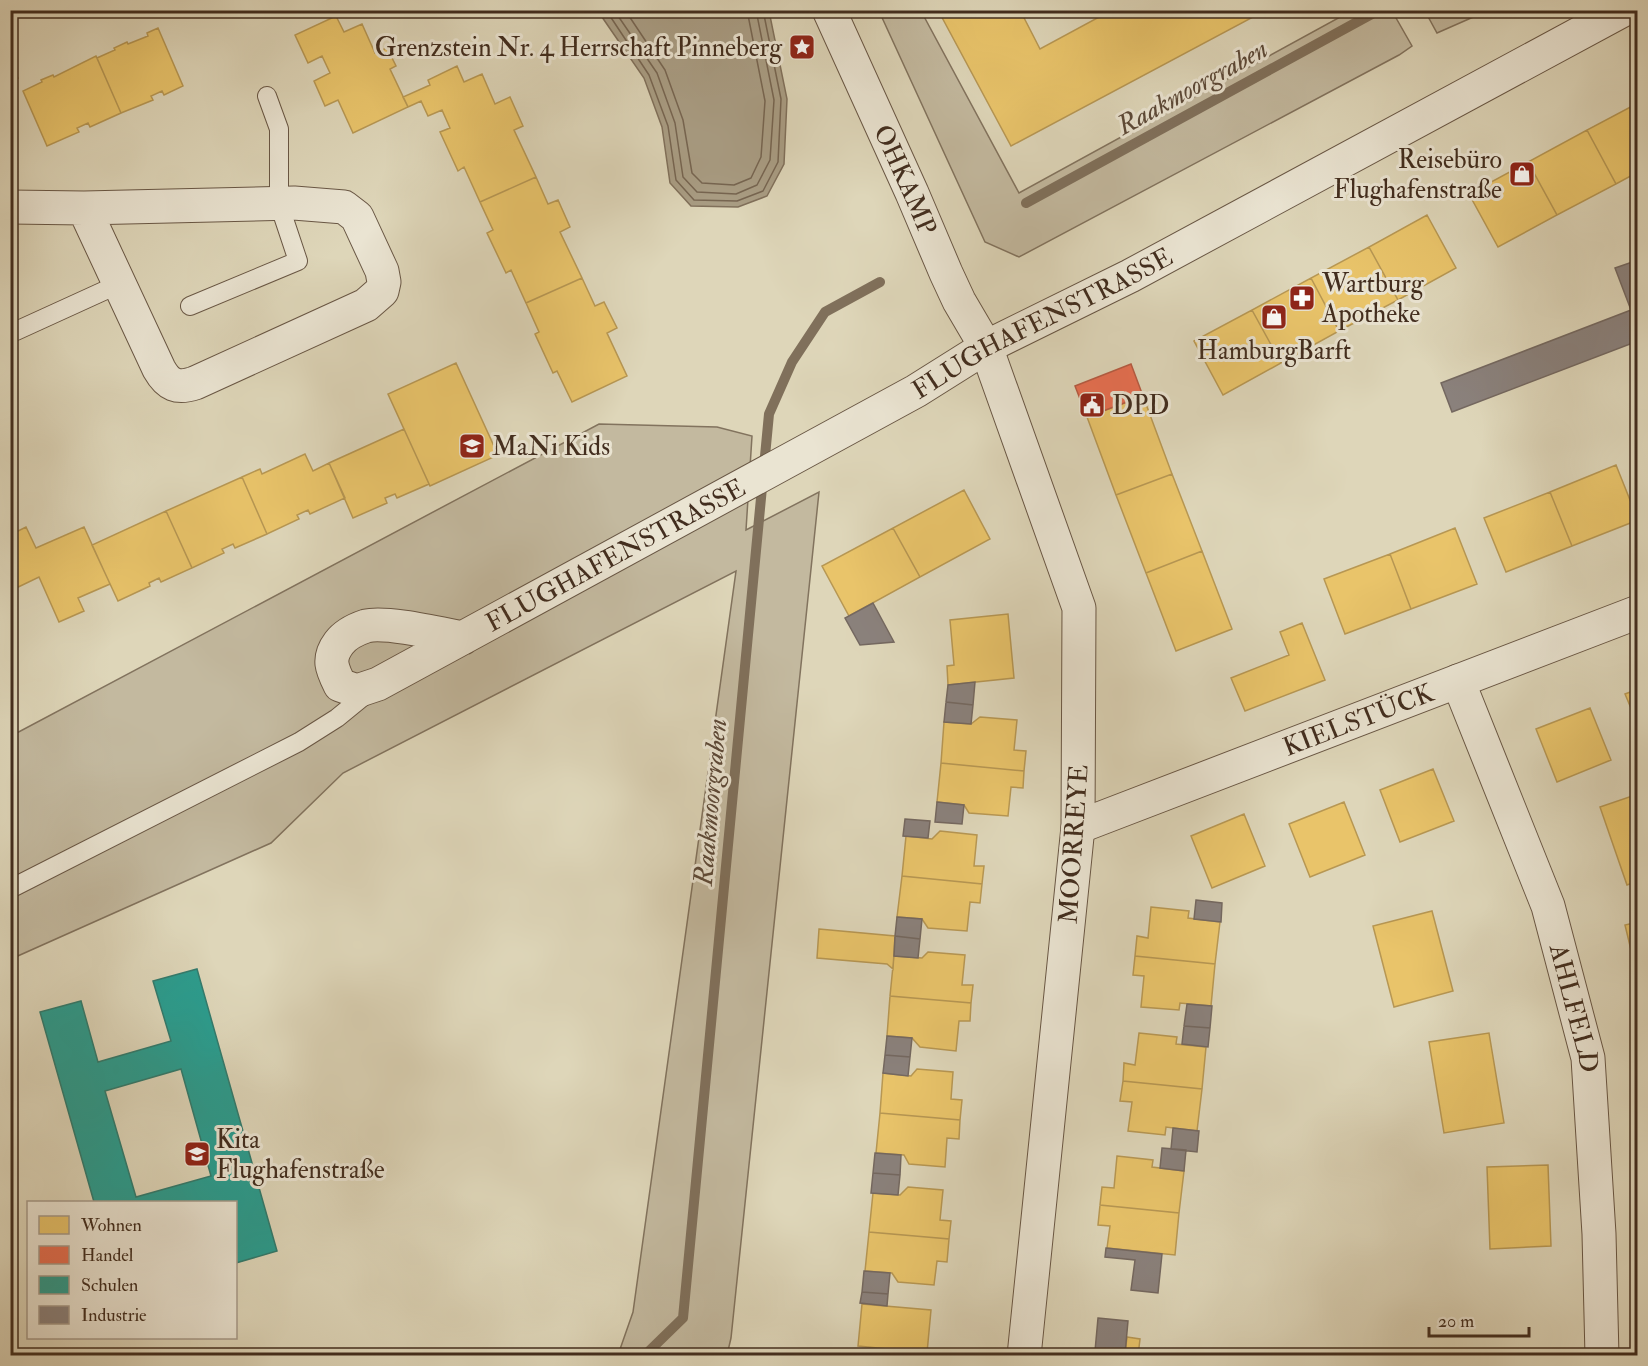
<svg xmlns="http://www.w3.org/2000/svg" width="1648" height="1366" font-family="'IM FELL Double Pica',serif">
<rect width="100%" height="100%" fill="#ded6b9"/>
<filter id="stains"><feTurbulence type="fractalNoise" baseFrequency=".00333" numOctaves="4"/><feColorMatrix values="0 0 0 0 .2 0 0 0 0 .09 0 0 0 0 .02 0 0 0 .5 -.17"/></filter>
<radialGradient id="worn" r=".72"><stop offset=".6" stop-color="#630" stop-opacity="0"/><stop offset="1" stop-color="#630" stop-opacity=".3"/></radialGradient>
<path fill="#c3b99f" stroke="#82735e" stroke-width="1.5" d="M879 11H921L1019 193 1351 11H1392L1412 46 1399 55 1019 257 985 242Z
M1425 11H1487L1437 33Z
M599 424 717 427 752 436 746 530 819 492 731 1338 727 1355H618L633 1312 736 571 343 773 271 843 11 959V736Z"/>
<path fill="#a99d84" stroke="#80705b" stroke-width="1.5" d="M599 11H769L787 99 784 164 767 196 738 207 691 206 670 183 662 127 644 78 602 17Z"/>
<path fill="#e9c46a" stroke="#b79753" stroke-width="1.5" d="M938 10H1020L1040 49 1112 10H1252L1255 16 1011 146Z
M336 16 344 32 362 24 375 53 387 48 396 66 390 69 408 107 353 133 338 100 325 106 314 81 330 73 322 56 308 63 295 35Z
M158 28 183 86 164 95 162 91 151 96 153 100 121 113 97 58 115 50 114 48 127 42 128 44 148 36 147 33Z
M96 56 121 113 90 127 88 123 77 128 79 132 47 146 23 91 42 82 41 80 53 75 54 77Z
M10 62 18 78 10 81Z
M457 66 464 82 482 74 495 104 510 97 523 126 514 130 536 177 480 202 464 167 458 171 440 132 450 128 442 110 428 116 421 101 408 107 403 97 430 85 428 80Z
M1638 103V172L1616 184 1587 130Z
M1587 130 1616 184 1557 215 1528 162Z
M1528 162 1557 215 1498 247 1469 194Z
M536 177 548 204 558 200 570 227 560 232 582 278 526 303 511 270 506 273 487 233 493 230 480 202Z
M1427 215 1456 268 1398 300 1369 247Z
M1369 247 1398 300 1339 331 1311 278Z
M582 278 595 306 604 302 617 328 607 333 627 376 572 402 557 371 553 373 535 334 539 332 526 303Z
M1311 278 1339 331 1281 363 1252 310Z
M1252 310 1281 363 1223 395 1194 341Z
M456 363 498 455 430 486 388 394Z
M1143 396 1172 474 1116 495 1087 417Z
M404 429 429 484 397 498 395 494 385 498 387 503 353 518 329 463Z
M305 454 313 471 329 463 345 498 310 514 308 510 297 515 299 519 267 534 242 477 260 469 262 474Z
M1616 465 1638 520 1572 546 1550 492Z
M1172 474 1202 551 1146 573 1116 495Z
M242 477 267 534 235 548 233 544 222 549 224 553 192 568 166 511Z
M964 490 990 539 920 577 893 528Z
M1550 492 1572 546 1506 572 1484 518Z
M166 511 192 568 161 582 159 578 149 583 150 586 118 601 92 545Z
M26 527 36 548 84 527 110 584 78 598 84 611 59 622 39 577 12 590 10 535Z
M893 528 920 577 849 616 822 566Z
M1455 528 1477 584 1411 609 1390 554Z
M1202 551 1232 629 1176 651 1146 573Z
M1390 554 1411 609 1345 634 1324 579Z
M1008 614 1014 678 948 685 947 666 954 665 950 620Z
M1302 623 1325 680 1245 711 1231 678 1289 655 1280 632Z
M1638 689V725L1625 694Z
M1590 708 1611 760 1557 782 1536 729Z
M980 717 1017 720 1014 750 1026 751 1024 771 941 763 944 722 971 724Z
M941 763 1024 771 1023 788 1011 787 1008 816 969 813 964 805 937 802Z
M1433 769 1454 821 1400 842 1380 790Z
M1638 794V881L1627 885 1600 807Z
M1344 802 1365 855 1310 877 1289 824Z
M1244 814 1265 866 1212 888 1191 836Z
M940 831 977 835 974 866H984L982 884 902 876 906 836 932 839Z
M902 876 982 884 980 903 970 902 967 931 928 928 922 919 897 917Z
M1151 907 1189 911 1188 918 1220 922 1215 964 1135 956 1137 936 1148 938Z
M1432 911 1453 991 1394 1007 1373 926Z
M1638 922V979L1625 925Z
M819 929 895 936 893 969 887 964 817 958Z
M928 952 965 955 962 985H973L971 1003 890 996 894 956 922 958Z
M1135 956 1215 964 1211 1006 1180 1003 1179 1010 1141 1007 1144 976 1133 975Z
M890 996 971 1003 970 1021H959L956 1051 920 1047 912 1038 887 1036Z
M1139 1033 1177 1037 1176 1044 1206 1047 1202 1089 1123 1081 1124 1063 1135 1065Z
M1489 1033 1504 1123 1444 1133 1429 1042Z
M917 1069 953 1072 951 1099 962 1100 960 1120 880 1113 883 1073 911 1076Z
M1123 1081 1202 1089 1197 1131 1166 1127 1165 1135 1128 1131 1132 1102 1120 1101Z
M880 1113 960 1120 959 1139 947 1138 945 1167 909 1164 904 1155 876 1153Z
M1117 1156 1153 1160 1152 1167 1184 1171 1179 1213 1100 1205 1102 1187 1114 1188Z
M1548 1165 1551 1246 1490 1249 1487 1167Z
M908 1187 943 1190 940 1220 951 1221 949 1239 869 1232 873 1193 900 1195Z
M1100 1205 1179 1213 1175 1255 1107 1248 1110 1226 1098 1225Z
M869 1232 949 1239 947 1262 937 1261 934 1285 898 1282 892 1273 865 1271Z
M862 1304 931 1310 927 1353 858 1346Z
M1127 1337 1140 1339 1138 1356H1091V1350L1125 1354Z"/>
<path fill="#e76f51" stroke="#b65b42" stroke-width="1.5" d="M1131 364 1143 396 1087 417 1075 386Z"/>
<path fill="#2a9d8f" stroke="#317b6d" stroke-width="1.5" fill-rule="evenodd" d="M197 969 277 1251 236 1263V1202H94L40 1012 81 1001 98 1062 171 1041 153 981ZM181 1069 211 1176 136 1197 105 1091Z"/>
<path fill="#8a817c" stroke="#746860" stroke-width="1.5" d="M1638 260V341L1452 412 1441 383 1631 310 1615 268Z
M873 603 894 642 860 645 845 618Z
M975 682 973 705 946 702 948 685Z
M946 702 973 705 971 724 944 722Z
M937 802 964 805 962 824 935 822Z
M905 819 930 821 928 838 903 836Z
M1196 900 1222 903 1221 922 1194 919Z
M897 917 922 919 920 939 895 936Z
M895 936 920 939 918 958 894 956Z
M1187 1004 1212 1006 1210 1028 1184 1026Z
M1184 1026 1210 1028 1208 1047 1182 1044Z
M887 1036 912 1038 910 1057 885 1055Z
M885 1055 910 1057 908 1076 883 1073Z
M1173 1128 1199 1131 1197 1152 1171 1149Z
M1162 1148 1186 1150 1184 1171 1160 1168Z
M875 1153 901 1155 900 1175 873 1173Z
M873 1173 900 1175 898 1195 871 1193Z
M1106 1248 1162 1254 1158 1293 1131 1290 1135 1260 1105 1257Z
M864 1271 890 1273 888 1294 862 1292Z
M862 1292 888 1294 887 1306 860 1303Z
M1098 1318 1128 1321 1125 1354 1095 1351Z"/>
<g fill="none" stroke-linecap="round" stroke-linejoin="round">
<path stroke="#766551" stroke-width="1.5" d="M606 10 649 75 668 126 676 180 694 200 737 201 763 191 778 162 781 99 763 10
M614 10 657 73 675 123 683 177 697 192 736 194 757 185 770 160 774 100 756 10
M625 10 665 70 683 120 692 173 702 183 734 185 751 178 761 157 765 101 747 10"/>
<path stroke="#80705b" stroke-width="10" d="M1026 203 1379 10
M644 1356 683 1318 769 414 792 362 825 312 880 282"/>
<defs>
<path id="lane" d="M190 306 298 261 279 204V129L267 96
M16 331 119 284
M10 889 299 742 337 718 370 691"/>
<g id="street">
<path id="s1" d="M829 10 912 193 946 273 959 301 986 347 1079 608 1078 827 1024 1356"/>
<path d="M10 207 84 208 294 203 344 207 357 217 382 271 384 282 382 291 366 305 195 383C177 389 168 385 159 369L84 208"/>
<path id="s2" d="M463 638C441 634 386 621 366 626 357 629 345 635 339 643 327 659 332 669 340 685L357 691 378 684 916 391 986 347 1130 276 1623 10"/>
<path id="s3" d="M1458 681 1548 906 1588 1058 1599 1234 1602 1356"/>
<path id="s4" d="M1078 827 1638 612"/>
</g>
</defs>
<use href="#lane" stroke="#695745" stroke-width="20"/>
<use href="#street" stroke="#695745" stroke-width="35"/>
<use href="#lane" stroke="#eae4d2" stroke-width="18"/>
<use href="#street" stroke="#eae4d2" stroke-width="33"/>
</g>
<defs>
<symbol id="sight-square" viewBox="-11 -11 22 22"><rect x="-9" y="-9" width="18" height="18" rx="4" fill="#8f2418" stroke="#eae4d2"/><path d="M0-6L1.8-2.2L6-1.7L2.9 1.2L3.7 5.4L0 3.3L-3.7 5.4L-2.9 1.2L-6-1.7L-1.8-2.2Z" fill="#fff"/></symbol>
<symbol id="shop-square" viewBox="-11 -11 22 22"><rect x="-9" y="-9" width="18" height="18" rx="4" fill="#8f2418" stroke="#eae4d2"/><path d="M-5-2.5h2.3a2.7 3.5 0 0 1 5.4 0H5L5.5 6h-11ZM-1.5-2.5h3a1.5 2.3 0 0 0-3 0Z" fill="#fff"/></symbol>
<symbol id="pharmacy-square" viewBox="-11 -11 22 22"><rect x="-9" y="-9" width="18" height="18" rx="4" fill="#8f2418" stroke="#eae4d2"/><path d="M-2-6h4v4h4v4h-4v4h-4v-4h-4v-4h4Z" fill="#fff"/></symbol>
<symbol id="civic-square" viewBox="-11 -11 22 22"><rect x="-9" y="-9" width="18" height="18" rx="4" fill="#8f2418" stroke="#eae4d2"/><path d="M-.6-6.5H3V-4.5H.6V-3L4-1V1h2V6H-6V1h2V-1L-.6-3ZM-1.2 2.5V6h2.4V2.5Z" fill="#fff"/></symbol>
<symbol id="school-square" viewBox="-11 -11 22 22"><rect x="-9" y="-9" width="18" height="18" rx="4" fill="#8f2418" stroke="#eae4d2"/><path d="M0-5L7-2L0 1L-7-2ZM-4 1L0 2.5L4 1V4Q0 6-4 4Z" fill="#fff"/></symbol>
</defs>
<g fill-rule="evenodd">
<use href="#sight-square" x="787" y="32" width="30" height="30"/>
<use href="#shop-square" x="1507" y="159" width="30" height="30"/>
<use href="#pharmacy-square" x="1287" y="283" width="30" height="30"/>
<use href="#shop-square" x="1259" y="302" width="30" height="30"/>
<use href="#civic-square" x="1077" y="390" width="30" height="30"/>
<use href="#school-square" x="457" y="431" width="30" height="30"/>
<use href="#school-square" x="182" y="1139" width="30" height="30"/>
</g>
<g text-anchor="middle" stroke-width="6" stroke-linejoin="round" paint-order="stroke">
<g font-size="26" fill="#422d1e" stroke="#eae4d2" text-anchor="start">
<text x="782" y="56" text-anchor="end">Grenzstein Nr. 4 Herrschaft Pinneberg</text>
<text x="1502" y="168" text-anchor="end">Reisebüro<tspan x="1502" dy="30">Flughafenstraße</tspan></text>
<text x="1322" y="292">Wartburg<tspan x="1322" dy="30">Apotheke</tspan></text>
<text x="1274" y="359" text-anchor="middle">HamburgBarft</text>
<text x="1112" y="414">DPD</text>
<text x="492" y="455">MaNi Kids</text>
<text x="216" y="1148">Kita<tspan x="216" dy="30">Flughafenstraße</tspan></text>
</g>
<g font-size="26" fill="#422d1e" stroke="#eae4d2">
<text dy="9" stroke="none"><textPath href="#s1" startOffset="186">OHKAMP</textPath></text>
<text dy="9" stroke="none"><textPath href="#s2" startOffset="972">FLUGHAFENSTRASSE</textPath></text>
<text dy="9" stroke="none"><textPath href="#s2" startOffset="486">FLUGHAFENSTRASSE</textPath></text>
<text dy="9" stroke="none"><textPath href="#s4" startOffset="300">KIELSTÜCK</textPath></text>
<text transform="translate(1073 844) rotate(-86)" y="9">MOORREYE</text>
<text dy="9" stroke="none"><textPath href="#s3" startOffset="348">AHLFELD</textPath></text>
</g>
<g font-size="27" font-style="italic" fill="#5c4938" stroke="#eae4d2">
<text transform="translate(1192 87) rotate(-29)" y="9">Raakmoorgraben</text>
<text transform="translate(710 802) rotate(-85)" y="9">Raakmoorgraben</text>
</g>
</g>
<rect width="1648" height="1366" fill="none" stroke="#ded6b9" stroke-width="36"/>
<rect x="12" y="12" width="1624" height="1342" fill="none" stroke="#422d1e" stroke-width="3"/>
<rect x="18" y="18" width="1612" height="1330" fill="none" stroke="#422d1e" stroke-width="1.5"/>
<rect x="27" y="1201" width="210" height="138" fill="#eae4d2" stroke="#a79b8a" stroke-width="1.5"/>
<rect x="39" y="1216" width="30" height="18" fill="#e9c46a" stroke="#a79b8a" stroke-width="1.5"/>
<text x="81" y="1231" font-size="18" fill="#422d1e">Wohnen</text>
<rect x="39" y="1246" width="30" height="18" fill="#e76f51" stroke="#a79b8a" stroke-width="1.5"/>
<text x="81" y="1261" font-size="18" fill="#422d1e">Handel</text>
<rect x="39" y="1276" width="30" height="18" fill="#2a9d8f" stroke="#a79b8a" stroke-width="1.5"/>
<text x="81" y="1291" font-size="18" fill="#422d1e">Schulen</text>
<rect x="39" y="1306" width="30" height="18" fill="#8a817c" stroke="#a79b8a" stroke-width="1.5"/>
<text x="81" y="1321" font-size="18" fill="#422d1e">Industrie</text>
<path d="M1429 1327v9h100v-9" fill="none" stroke="#422d1e" stroke-width="3"/>
<text x="1438" y="1327" font-size="18" fill="#422d1e" stroke="#eae4d2" stroke-width="4.5" paint-order="stroke">20 m</text>
<rect width="100%" height="100%" filter="url(#stains)"/>
<rect width="100%" height="100%" fill="url(#worn)"/>
</svg>
